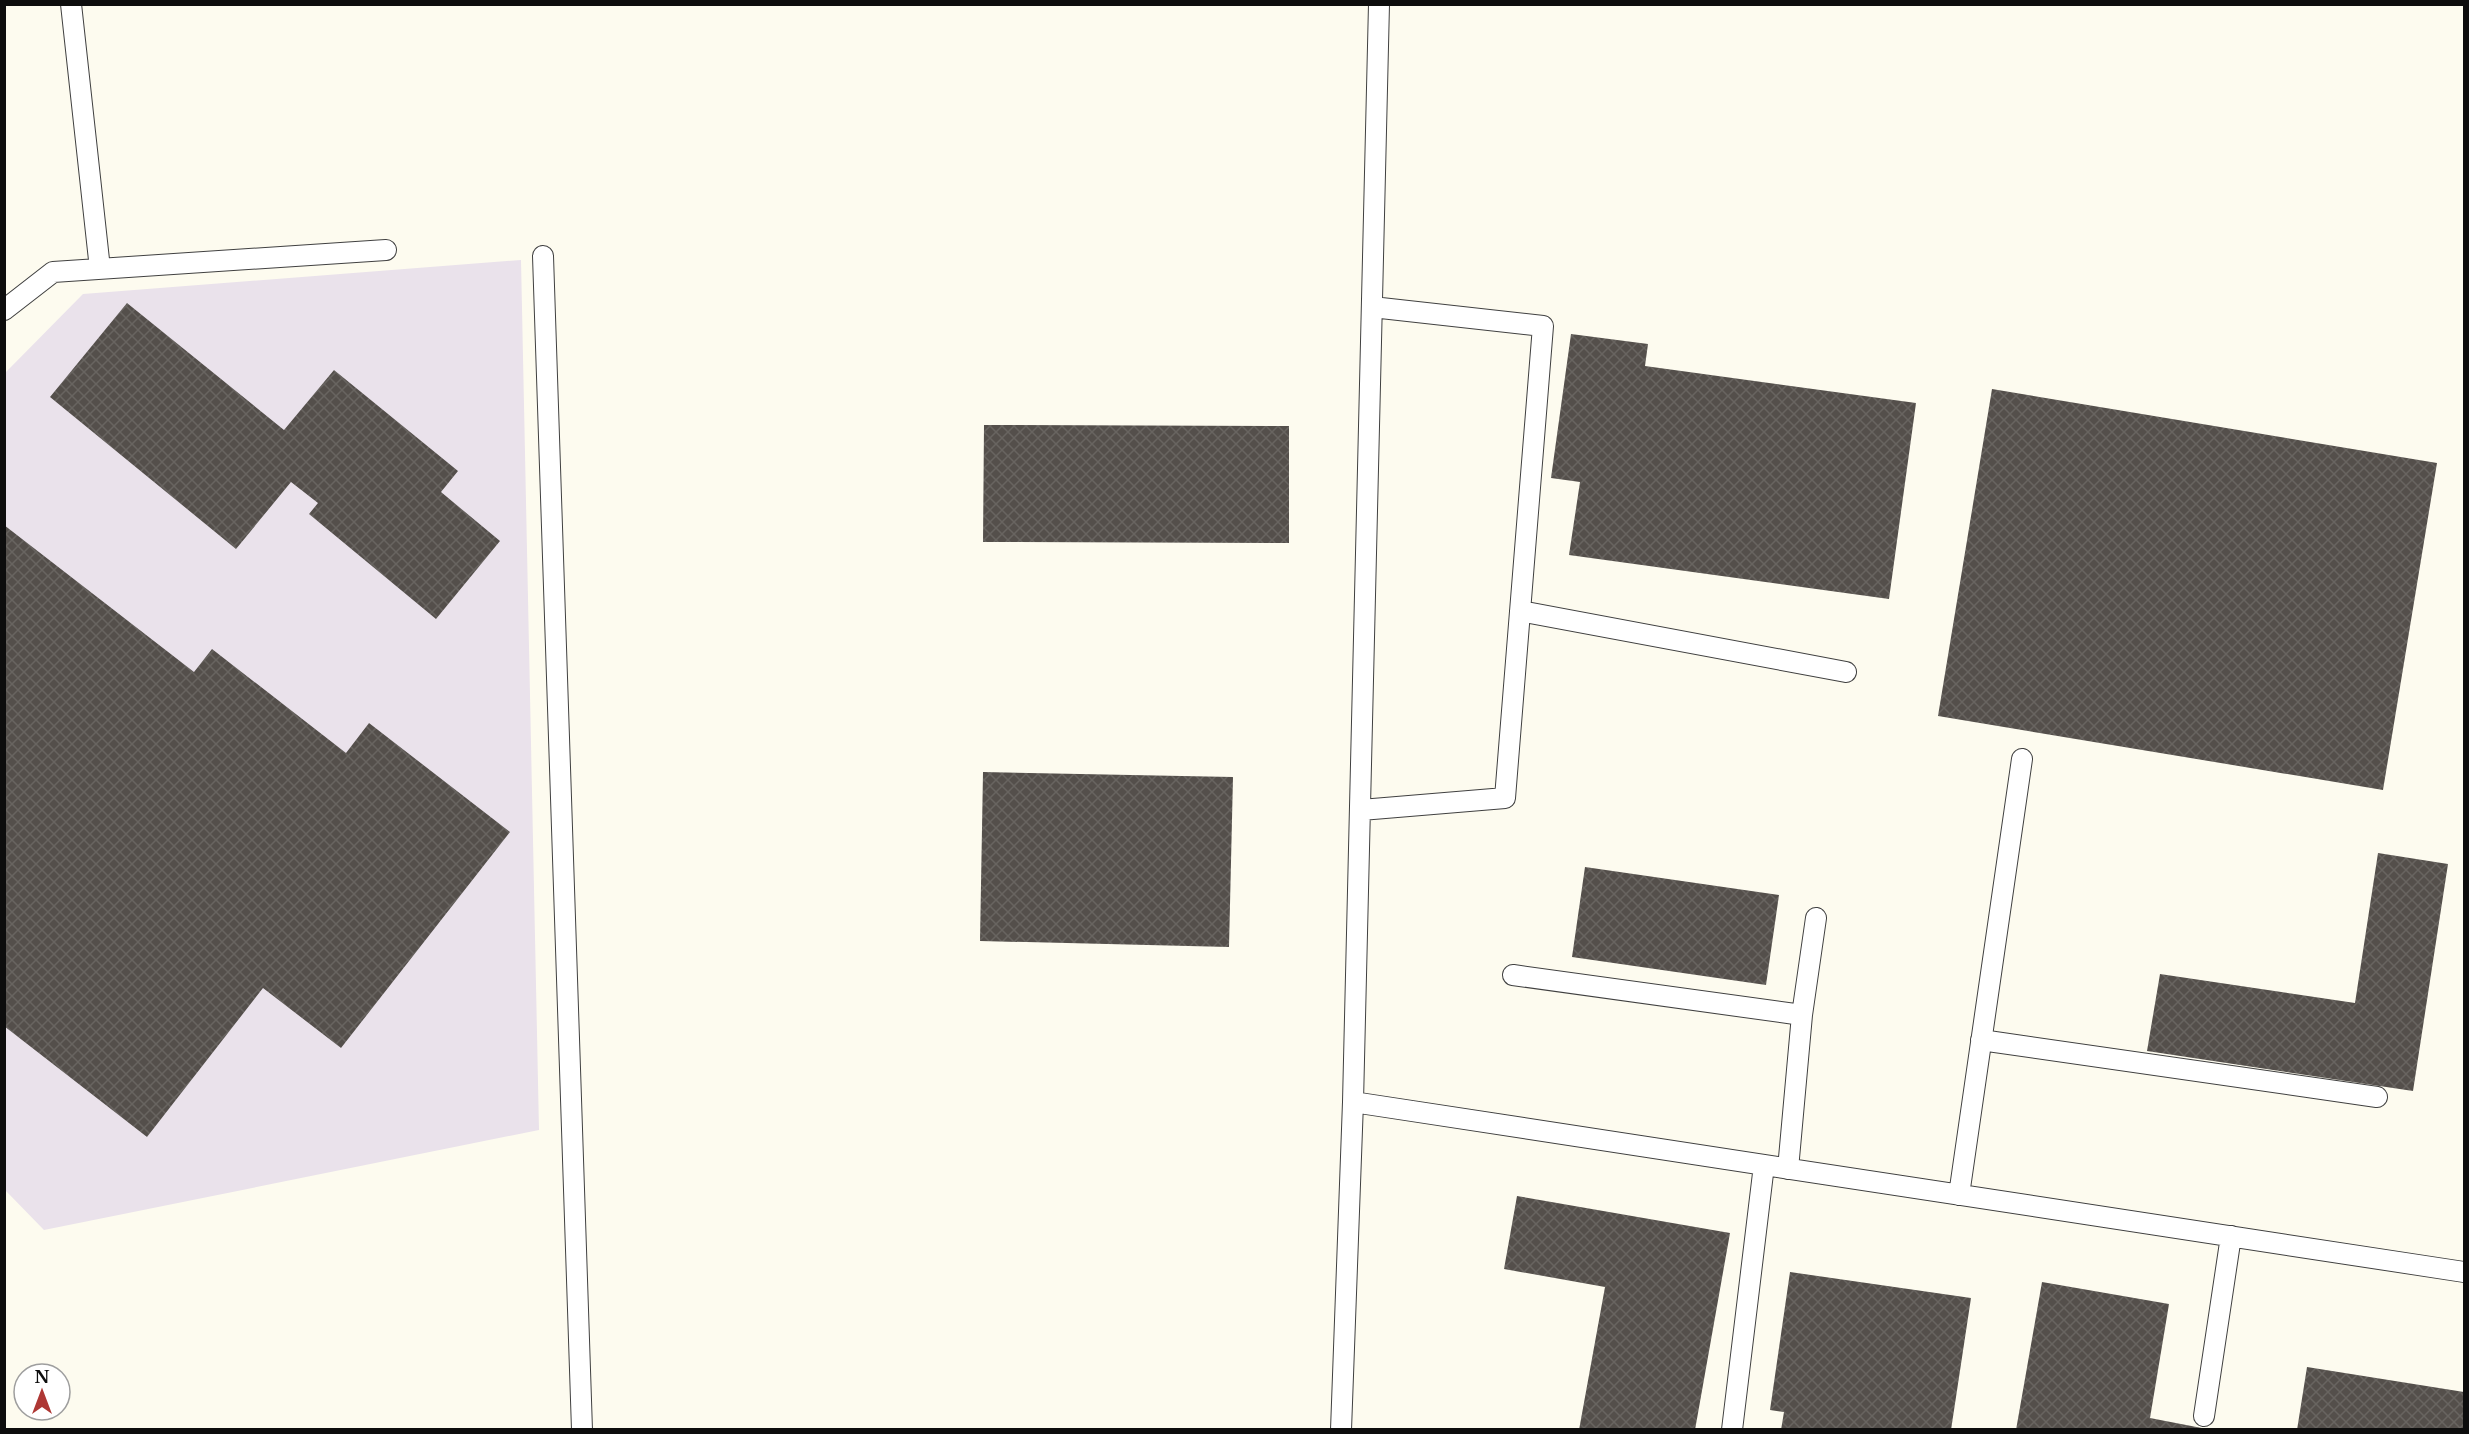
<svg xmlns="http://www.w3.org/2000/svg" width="2469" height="1434" font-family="'Libre Baskerville',serif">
<defs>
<pattern id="building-cross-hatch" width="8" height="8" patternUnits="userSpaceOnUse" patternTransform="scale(1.5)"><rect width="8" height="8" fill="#544f4b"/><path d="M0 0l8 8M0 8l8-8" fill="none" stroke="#686460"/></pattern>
</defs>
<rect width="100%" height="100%" fill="#fdfbef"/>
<path fill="#eae2eb" d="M521 260 539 1130 44 1230 5 1190V373L83 294Z"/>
<path fill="url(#building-cross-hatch)" d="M127 303 284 430 334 370 458 471 441 492 500 541 436 619 309 514 318 503 291 482 236 549 50 397Z
M1571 334 1648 344 1645 366 1916 403 1889 599 1569 555 1580 482 1551 478Z
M1992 389 2437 463 2383 790 1938 716Z
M984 425 1289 426V543L983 542Z
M4 525 194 672 212 649 346 753 369 723 510 832 341 1048 263 988 147 1137 4 1026Z
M983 772 1233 777 1229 947 980 941Z
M2378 853 2448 864 2413 1091 2147 1051 2160 974 2355 1003Z
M1585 867 1779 895 1766 985 1572 957Z
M1517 1196 1730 1233 1695 1430H1579L1605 1287 1504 1269Z
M1790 1272 1971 1298 1951 1430H1781L1784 1412 1770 1410Z
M2042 1282 2169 1304 2150 1418 2212 1430H2016Z
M2307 1367 2464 1392V1430H2297Z"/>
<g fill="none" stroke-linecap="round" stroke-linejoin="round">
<defs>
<path id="service" d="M71 4 100 269
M543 256 582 1430
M4 310 53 272 386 250
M1520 611 1846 672
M1361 810 1505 798 1543 326 1372 307
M1513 975 1802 1015
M1981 1040 2377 1097
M1353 1102 2464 1272
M1788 1169 1802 1015 1816 918
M1959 1195 2022 759
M2204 1416 2231 1236
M1341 1430 1353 1102 1379 4
M1732 1430 1764 1165"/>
</defs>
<use href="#service" stroke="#404040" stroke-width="22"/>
<use href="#service" stroke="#fff" stroke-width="20"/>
</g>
<rect width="2469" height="1434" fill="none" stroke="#0d0d0d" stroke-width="12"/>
<g transform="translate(42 1392)"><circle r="28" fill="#ffffff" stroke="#9e9e9e" stroke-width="1.5"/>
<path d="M0-4.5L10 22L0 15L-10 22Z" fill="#ae3734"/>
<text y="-9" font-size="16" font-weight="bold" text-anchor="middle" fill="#0d0d0d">N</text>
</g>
</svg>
